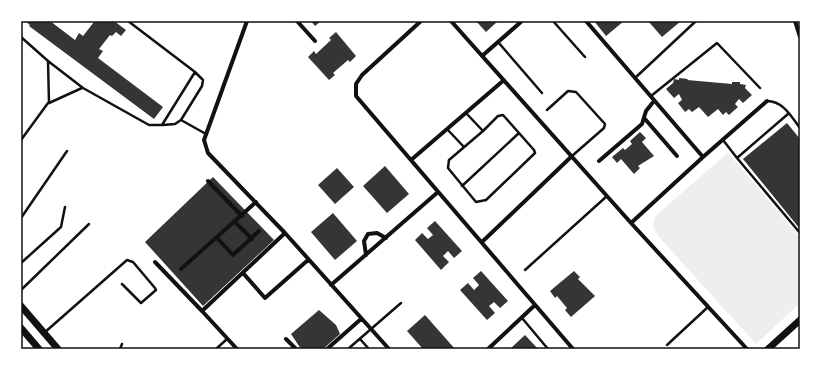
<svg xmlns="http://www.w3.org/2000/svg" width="821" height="370" font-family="'Space Grotesk',sans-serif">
<rect width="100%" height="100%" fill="#fff"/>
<path fill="#eee" d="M728 153 800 237V303L756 344 658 236 653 225 656 215Z"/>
<path fill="#353535" d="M25 21H50L75 40 79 33 83 36 94 22 92 21H114L126 30 121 36 116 32 112 36 110 35 99 49 103 51 98 58 163 107 154 119 29 26 30 25Z
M311 21H321L315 26Z
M476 21H498L486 32Z
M594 21H624L606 36Z
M648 21H681L662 37Z
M336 32 356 56 350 62 348 60 333 73 335 75 329 80 308 57 314 51 316 54 331 40 329 38Z
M679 78 688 79 687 80 732 84V82H740V84L746 85 745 88 752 95 743 103 739 99 735 104 738 107 729 115 726 112 723 115 718 109 708 117 699 107 692 112 689 109 685 112 678 103 682 100 679 94 674 98 666 89 673 83 674 79 679 80Z
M787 123 800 139V229L743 159Z
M640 132 646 138 642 142 654 156 638 166 640 168 634 174 621 159 617 163 612 157 623 148 625 150 632 144 630 141Z
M385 166 409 194 387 213 363 186Z
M337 168 354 187 335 204 318 185Z
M213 177 274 240 203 306 145 242Z
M333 213 357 241 335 260 311 232Z
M435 221 462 251 454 258 448 251 443 256 449 262 441 270 415 240 422 233 428 239 433 235 427 228Z
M481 271 508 301 500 308 494 302 489 306 495 313 487 320 460 290 468 283 474 290 479 285 473 278Z
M574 271 580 277 578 279 595 296 571 317 565 310 567 308 557 296 555 298 550 291Z
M319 310 336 325 340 334 323 349H301L291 334Z
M425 315 455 349H423L407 331Z
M525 335 538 349H510Z"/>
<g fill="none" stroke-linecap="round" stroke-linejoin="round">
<path stroke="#111" stroke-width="2.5" d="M553 21 585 57
M21 37 48 61 83 88 149 125H162L195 72 128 21
M498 42 542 93
M48 61 49 103 82 88
M195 72 203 80 202 86 181 120 206 134
M635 78 696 21
M651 96 717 43 760 88
M767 101C783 101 791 116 800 128
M547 110 568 91 576 92 605 124 604 128 572 156
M466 113 483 131 498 116 503 115 534 150 535 153 486 200 476 202 448 168 449 160 483 131
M163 125 175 124 181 120
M447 129 464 147
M21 140 48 103
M723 140 737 158 788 114
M737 158 800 233
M462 186 519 133
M21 218 67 151
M21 263 61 227 65 207
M525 270 607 196
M21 290 89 224
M522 318 548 349
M44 333 127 260 133 262 155 288 156 290 141 303 122 284
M360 339 369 349
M667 345 708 307
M120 349 122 344
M216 349 227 339
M348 349 401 303"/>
<path stroke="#111" stroke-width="4" d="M247 21 204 140 208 153 285 233 389 349
M297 21 315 41
M421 21 362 75 356 84V96L573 349
M451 21 631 223 747 349
M586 21 703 157
M795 21 800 37
M482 56 522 21
M645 119 677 156
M411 160 504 80
M599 161 642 124 646 111 654 101
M208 181 242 216
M235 222 252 239
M631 223 703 157 767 101
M217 238 233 255 259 231
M482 242 572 156
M366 255 364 241 368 234 377 233 386 238
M155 262 202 311
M181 269 256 202
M243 273 265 298 308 260
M331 285 438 192
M286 339 296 349
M237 349 202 311 285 233
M327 349 361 319
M488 349 535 305"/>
<path stroke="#111" stroke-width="7" d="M21 306 58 349
M21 328 39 349
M768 349 800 320"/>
</g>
<rect width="821" height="370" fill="none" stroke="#ffffff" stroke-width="44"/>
<rect x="22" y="22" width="777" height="326" fill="none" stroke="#111" stroke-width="1.5"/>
</svg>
